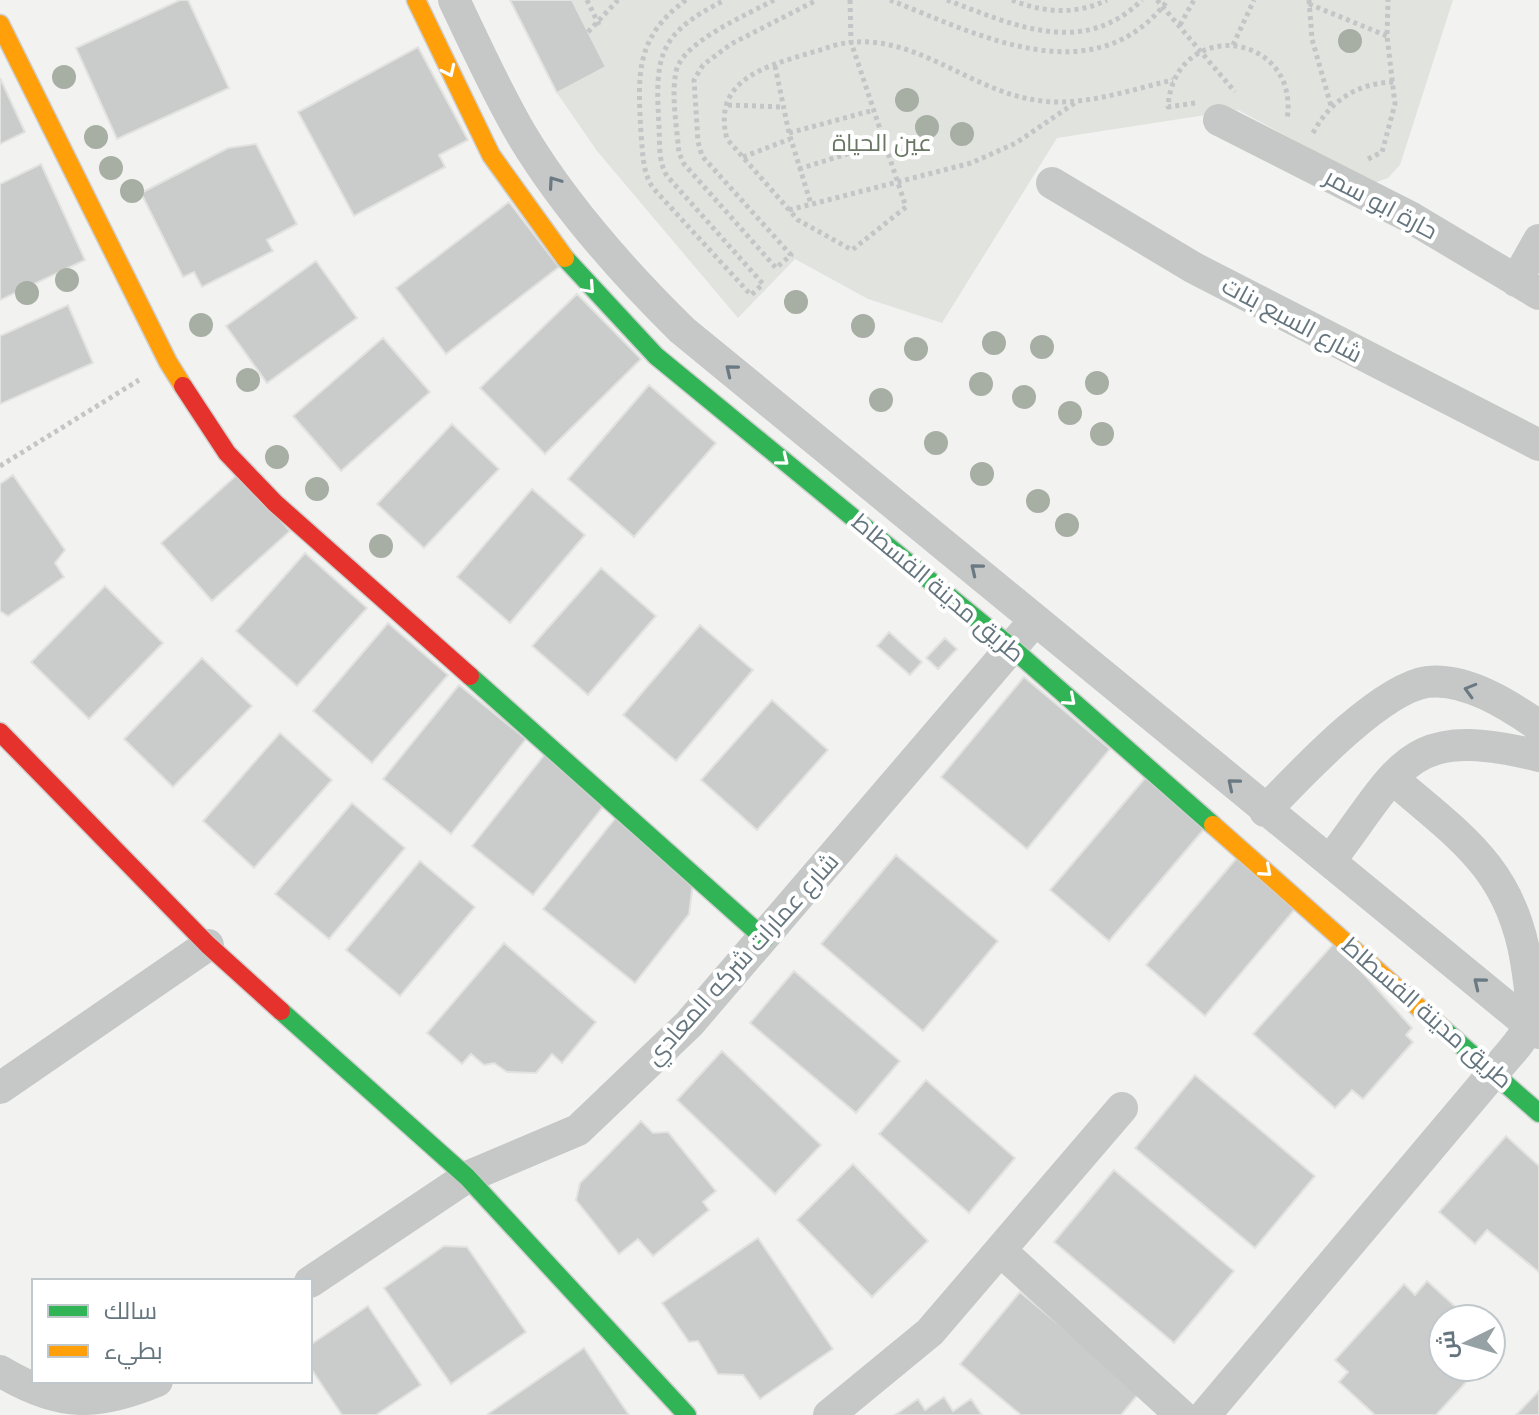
<svg xmlns="http://www.w3.org/2000/svg" width="1539" height="1415" font-family="'Fira Sans',Cairo,sans-serif">
<rect width="100%" height="100%" fill="#f2f2f1"/>
<path fill="#e1e4de" d="M510 0H1453L1400 165 1388 178 1374 183 1238 110 1057 138 942 323 868 299 795 259 738 318 597 151 557 93Z"/>
<path fill="#cacbcb" stroke="#e2e2e0" stroke-width="2" d="M180 0H188L229 88 117 139 76 48Z
M510 0H572L606 67 557 93Z
M418 47 468 140 439 155 445 167 354 216 298 112Z
M0 78 25 132 0 144Z
M256 144 297 224 267 240 273 251 202 287 194 272 183 277 141 193 228 148Z
M41 164 85 260 0 300V184Z
M509 202 559 267 446 354 396 288Z
M316 261 357 318 267 383 226 326Z
M577 294 641 359 545 454 480 388Z
M68 305 93 363 0 404V336Z
M383 338 430 392 341 471 293 416Z
M649 385 716 443 634 537 568 479Z
M452 424 499 469 424 548 377 504Z
M239 473 290 531 212 601 161 543Z
M13 475 65 550 55 563 64 577 8 616 0 611V484Z
M532 489 585 535 510 623 457 577Z
M305 553 367 608 297 686 236 631Z
M601 568 656 616 588 695 532 646Z
M105 586 163 643 89 719 31 662Z
M388 623 448 675 372 763 313 711Z
M700 625 753 670 676 761 623 715Z
M889 632 922 662 910 675 877 646Z
M945 638 957 649 938 669 926 658Z
M202 658 252 706 173 787 124 739Z
M1024 677 1110 749 1027 849 941 777Z
M459 685 526 739 451 834 383 779Z
M772 700 828 750 757 830 701 780Z
M280 733 332 780 254 868 203 821Z
M545 754 606 803 533 895 472 846Z
M1146 777 1205 828 1109 941 1050 890Z
M352 803 405 848 329 939 275 894Z
M618 815 694 876 689 914 635 983 543 909Z
M1241 853 1300 903 1205 1016 1146 965Z
M896 855 998 941 923 1031 821 944Z
M420 861 475 907 400 996 346 950Z
M1335 942 1412 1028 1406 1035 1413 1042 1363 1099 1352 1090 1335 1108 1253 1034Z
M504 943 596 1022 562 1063 552 1054 536 1073 507 1072 494 1063 484 1065 471 1054 462 1064 427 1033Z
M794 971 900 1061 856 1113 750 1023Z
M722 1051 821 1145 775 1194 677 1100Z
M1195 1075 1315 1176 1255 1248 1135 1148Z
M926 1080 1015 1158 969 1213 879 1134Z
M641 1121 653 1133 668 1132 716 1191 703 1202 709 1210 653 1256 638 1239 619 1254 576 1200 580 1183Z
M1506 1136 1539 1166V1272L1487 1230 1475 1244 1439 1212Z
M853 1164 928 1241 872 1297 797 1220Z
M1114 1170 1234 1271 1174 1343 1054 1242Z
M758 1238 833 1349 760 1399 743 1375 718 1374 698 1341 689 1342 662 1303Z
M444 1246 467 1247 526 1332 451 1384 384 1288Z
M1427 1281 1469 1319H1443V1367H1480L1436 1415H1375L1339 1382 1348 1372 1335 1360 1404 1284 1415 1295Z
M1020 1292 1140 1392 1121 1415H1021L960 1364Z
M368 1306 421 1385 376 1415H342L310 1367V1345Z
M584 1348 629 1415H489L488 1414Z
M1539 1391V1415H1516Z
M944 1397 953 1411 971 1399 982 1415H895L918 1399 925 1410Z"/>
<g fill="none" stroke-linecap="round" stroke-linejoin="round">
<defs>
<path id="fast" d="M565 258 656 356 1012 648 1213 825
M470 676 765 939
M281 1011 467 1177 687 1415
M1443 1029 1539 1113"/>
<path id="slow" d="M416 0 491 155 565 258
M0 24 168 362 183 386
M1213 825 1443 1029"/>
<path id="jam" d="M183 386 227 453 275 503 470 676
M0 732 208 945 281 1011"/>
</defs>
<use href="#fast" stroke="#cfcfcf" stroke-width="21"/>
<use href="#slow" stroke="#cfcfcf" stroke-width="21"/>
<use href="#jam" stroke="#cfcfcf" stroke-width="21"/>
<path stroke="#c4c5c6" stroke-width="5" stroke-dasharray="4 4" stroke-linecap="butt" d="M587 0 599 25
M686 0C634 38 638 76 641 134 643 153 642 171 653 188L751 295 763 284 667 176C658 162 660 143 659 127 655 56 657 34 725 0
M774 0C749 14 681 42 676 72 671 96 677 128 679 153L684 164 776 268 791 255 702 156 698 142 694 80 703 65 731 44 817 0
M850 0 851 42 906 207 852 250 798 220 727 139C709 70 785 63 832 46 907 25 964 89 1035 100 1080 108 1129 90 1173 80
M890 0C977 34 1095 97 1168 0
M947 0C1013 25 1083 58 1142 0
M1012 0C1044 13 1076 15 1107 0
M1157 0 1235 92
M1309 0 1312 39 1331 106
M1309 4 1387 36
M1180 25 1194 0
M588 32 618 0
M1233 45 1254 0
M775 66 789 133 811 204
M1195 103 1168 107C1174 16 1301 31 1287 120
M728 105 783 107
M789 133 874 110
M1313 133C1330 101 1357 83 1394 82
M743 157 790 139
M1368 159 1382 152 1395 104 1387 36 1388 0
M799 169 885 142
M789 210 971 163 1016 143 1076 102
M0 466 139 380"/>
<path stroke="#c6c8c8" stroke-width="32" d="M454 0C476 46 497 93 523 137 566 208 623 272 682 330L1539 1033
M1219 120 1410 217 1539 294
M1052 183 1194 268 1539 445
M1516 281 1539 240
M1265 811C1299 776 1379 689 1427 682 1465 677 1509 705 1539 726
M1330 861C1403 765 1407 723 1539 756
M0 1088 208 945
M1002 1252 1181 1415
M310 1282 467 1177 578 1130 689 1024 1024 633
M0 1371C58 1406 95 1407 157 1381
M829 1415 930 1332 1122 1108
M1205 1415 1494 1072C1504 1059 1527 1038 1529 1022 1533 1003 1529 980 1526 961 1511 868 1459 836 1393 779"/>
<use href="#fast" stroke="#30b455" stroke-width="18"/>
<use href="#slow" stroke="#ff9f0a" stroke-width="18"/>
<use href="#jam" stroke="#e5322d" stroke-width="18"/>
</g>
<g fill="#a7aea3">
<circle cx="1350" cy="41" r="12"/>
<circle cx="64" cy="77" r="12"/>
<circle cx="907" cy="100" r="12"/>
<circle cx="927" cy="127" r="12"/>
<circle cx="962" cy="134" r="12"/>
<circle cx="96" cy="137" r="12"/>
<circle cx="111" cy="168" r="12"/>
<circle cx="132" cy="191" r="12"/>
<circle cx="67" cy="280" r="12"/>
<circle cx="27" cy="293" r="12"/>
<circle cx="796" cy="302" r="12"/>
<circle cx="201" cy="325" r="12"/>
<circle cx="863" cy="326" r="12"/>
<circle cx="994" cy="343" r="12"/>
<circle cx="1042" cy="347" r="12"/>
<circle cx="916" cy="349" r="12"/>
<circle cx="248" cy="380" r="12"/>
<circle cx="1097" cy="383" r="12"/>
<circle cx="981" cy="384" r="12"/>
<circle cx="1024" cy="397" r="12"/>
<circle cx="881" cy="400" r="12"/>
<circle cx="1070" cy="413" r="12"/>
<circle cx="1102" cy="434" r="12"/>
<circle cx="936" cy="443" r="12"/>
<circle cx="277" cy="457" r="12"/>
<circle cx="982" cy="474" r="12"/>
<circle cx="317" cy="489" r="12"/>
<circle cx="1038" cy="501" r="12"/>
<circle cx="1067" cy="525" r="12"/>
<circle cx="381" cy="546" r="12"/>
</g>
<defs><path id="oneway-chevron" d="M-2-3.5L2.5 0L-2 3.5" fill="none" stroke-width="1.6" stroke-linecap="round" stroke-linejoin="round" transform="scale(2)"/></defs>
<g stroke="#fff">
<use href="#oneway-chevron" transform="translate(449 71) rotate(65)"/>
<use href="#oneway-chevron" transform="translate(589 288) rotate(48)"/>
<use href="#oneway-chevron" transform="translate(783 460) rotate(39)"/>
<use href="#oneway-chevron" transform="translate(1070 700) rotate(41)"/>
<use href="#oneway-chevron" transform="translate(1266 871) rotate(41)"/>
</g>
<g stroke="#6a7982">
<use href="#oneway-chevron" transform="translate(554 182) rotate(-125)"/>
<use href="#oneway-chevron" transform="translate(731 370) rotate(-141)"/>
<use href="#oneway-chevron" transform="translate(976 569) rotate(-141)"/>
<use href="#oneway-chevron" transform="translate(1470 690) rotate(-164)"/>
<use href="#oneway-chevron" transform="translate(1233 784) rotate(-140)"/>
<use href="#oneway-chevron" transform="translate(1479 983) rotate(-141)"/>
</g>
<g text-anchor="middle" stroke-width="8" stroke-linejoin="round" paint-order="stroke">
<g font-size="24" fill="#697663" stroke="#fff">
<text x="882" y="151">عين الحياة</text>
</g>
<g font-size="24" fill="#65757e" stroke="#fff">
<text transform="translate(1381 204) rotate(28)" y="8">حارة ابو سمر</text>
<text transform="translate(1292 320) rotate(28)" y="8">شارع السبع بنات</text>
<text transform="translate(938 588) rotate(40)" y="8">طريق مدينة الفسطاط</text>
<text transform="translate(742 959) rotate(-48)" y="8">شارع عمارات شركه المعادي</text>
<text transform="translate(1427 1013) rotate(41)" y="8">طريق مدينة الفسطاط</text>
</g>
</g>
<rect x="32" y="1279" width="280" height="104" fill="#ffffff" stroke="#c1c8cb" stroke-width="2"/>
<rect x="48" y="1305" width="40" height="12" fill="#30b455" stroke="#c1c8cb" stroke-width="2"/>
<text x="104" y="1319" font-size="24" fill="#65757e">سالك</text>
<rect x="48" y="1345" width="40" height="12" fill="#ff9f0a" stroke="#c1c8cb" stroke-width="2"/>
<text x="104" y="1359" font-size="24" fill="#65757e">بطيء</text>
<g transform="translate(1467 1343) rotate(265)"><circle r="38" fill="#ffffff" stroke="#c1c8cb" stroke-width="2"/>
<path d="M0-6L14 30L0 20L-14 30Z" fill="#96a1a6"/>
<text y="-12" font-size="22" font-weight="bold" text-anchor="middle" fill="#65757e">ش</text>
</g>
</svg>
